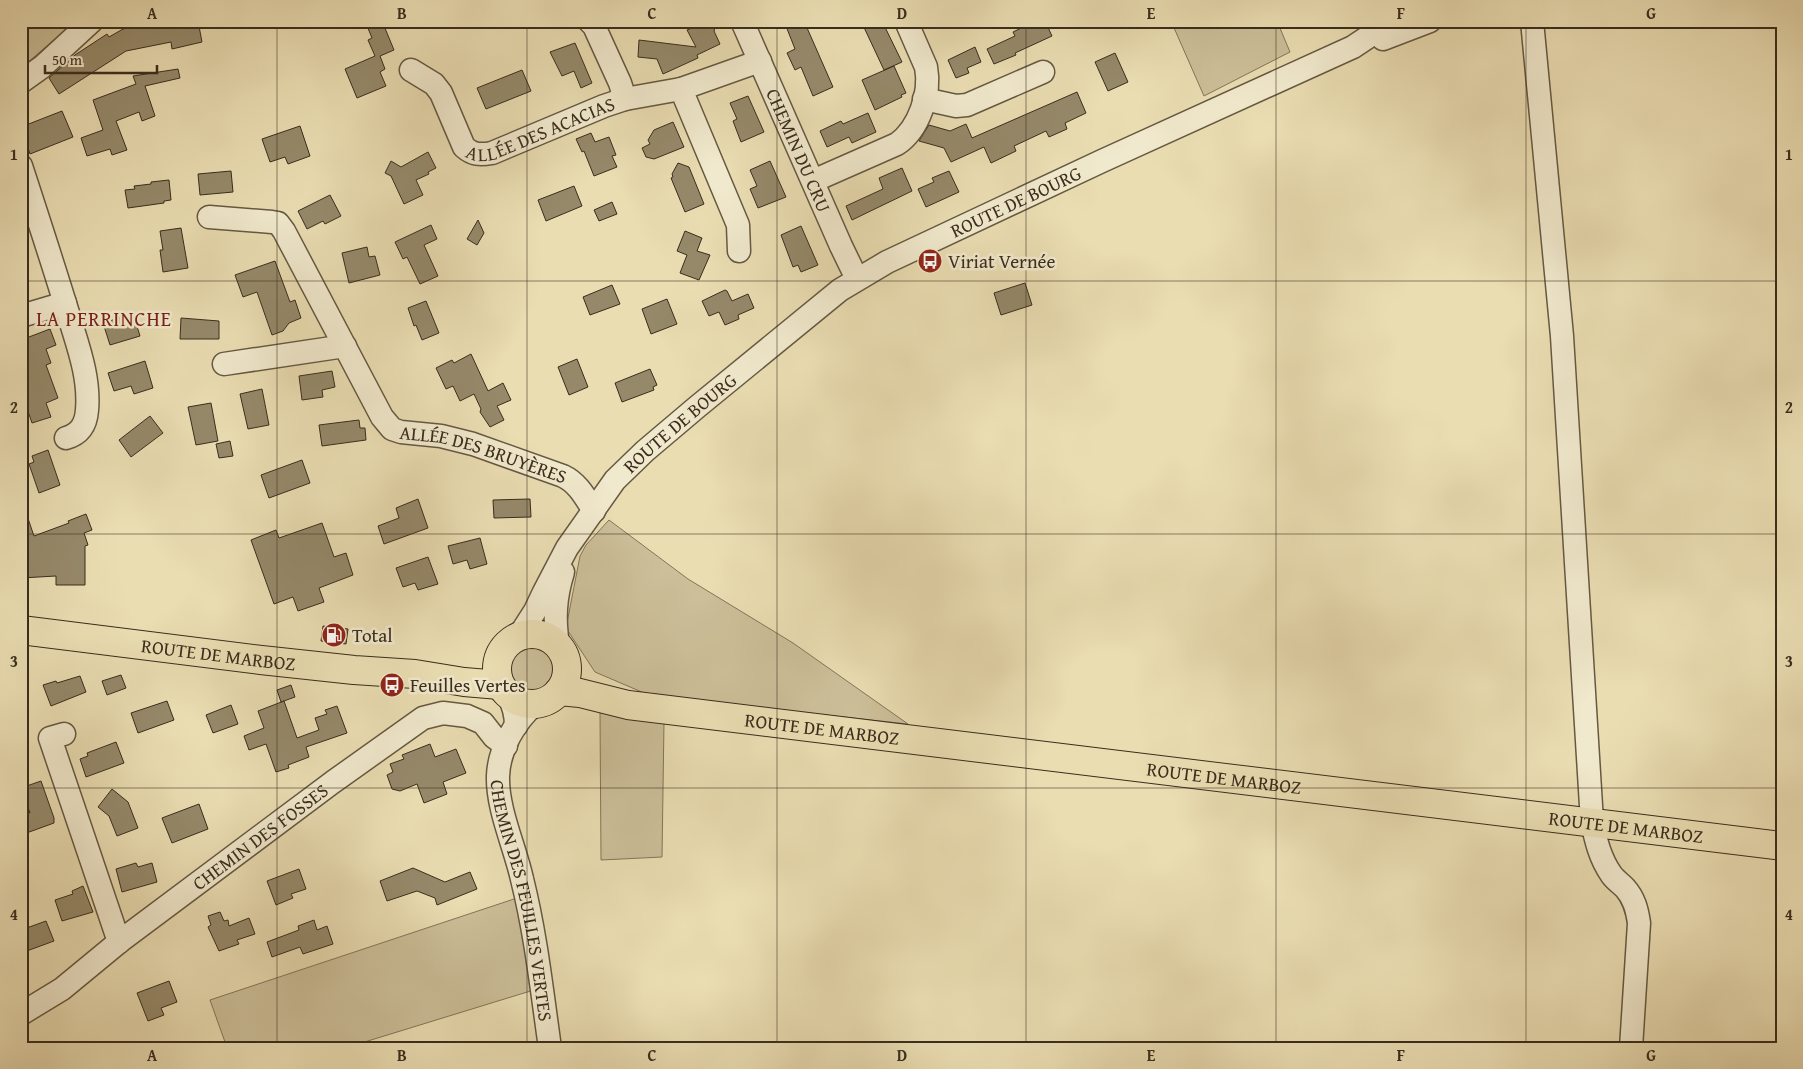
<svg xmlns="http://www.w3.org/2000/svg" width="1803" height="1069" font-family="'Gentium Book Plus',serif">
<rect width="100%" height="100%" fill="#eaddb2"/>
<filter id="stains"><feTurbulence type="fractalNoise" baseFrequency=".004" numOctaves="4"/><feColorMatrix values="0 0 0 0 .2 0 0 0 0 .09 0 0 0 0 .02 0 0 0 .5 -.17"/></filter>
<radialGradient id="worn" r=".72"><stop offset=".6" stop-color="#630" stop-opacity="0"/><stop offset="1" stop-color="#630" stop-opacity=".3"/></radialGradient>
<path fill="#ccbf99" stroke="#82765b" d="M21 21H76L27 63 21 55Z
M1171 21H1277L1290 52 1204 96Z
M609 520 688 579 793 643 908 724 688 700 644 693 595 672 566 628 580 556 586 545Z
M508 668a25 25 0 1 1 50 0a25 25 0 1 1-50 0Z
M600 713 664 722 662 857 601 860Z
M520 897 537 989 345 1048H207L225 1042 210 1000Z"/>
<path fill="#95896a" stroke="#392d1d" d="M162 21H198L202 42 172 49 171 42 126 51 59 94 49 78 75 55 107 34 109 37 123 29Z
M365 21H382L394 50 380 56 385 69 380 72 386 86 357 98 345 69 375 56 368 40 372 38Z
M688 21H717L714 31 720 44 697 55 698 58 663 74 657 59 638 57 639 40 696 47 687 30 692 28Z
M784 21H804L833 87 813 96 801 67 795 70 787 53 795 49Z
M861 21H882L902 62 884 70Z
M1045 21 1052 36 1015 53 1016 55 994 64 987 49 1015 36 1013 32 1036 21Z
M575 43 592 83 581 88 574 71 562 76 550 52Z
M975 47 981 62 967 68 969 73 956 78 948 60Z
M1115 53 1128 82 1108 91 1095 62Z
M894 66 906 93 901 95 902 97 875 110 862 80Z
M178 69 180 78 145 86 155 116 142 121 139 112 116 121 127 150 112 155 110 149 87 156 81 138 103 130 93 100 136 84 133 76Z
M522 70 531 91 486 109 477 88Z
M1077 92 1086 113 1065 123 1067 129 1049 137 1046 131 1014 146 1016 151 991 163 984 147 951 162 944 148 919 141 929 125 950 131 966 124 972 138Z
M748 96 764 132 741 142 733 121 737 119 730 103Z
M62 111 73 137 30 154 21 127Z
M868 113 876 132 852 143 849 137 827 147 820 131 841 121 843 124Z
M673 122 684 147 654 159 646 157 642 148 650 144 648 140 654 130Z
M300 126 310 156 288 164 285 157 270 162 262 139Z
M591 133 595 142 609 137 616 155 612 156 617 167 594 176 584 151 582 152 576 139Z
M428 152 436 168 428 172 429 174 416 180 423 195 404 204 391 176 385 173 391 161 401 167Z
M770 161 786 197 758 208 750 189 757 186 750 170Z
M678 163 689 167 704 204 685 212 671 178 673 177 672 174Z
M902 168 912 191 852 220 846 206 883 189 879 178Z
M231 171 233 192 200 195 198 174Z
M949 171 959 192 926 207 918 189 934 182 932 178Z
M169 180 171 200 164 201V203L128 208 125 190 135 189 134 186 151 184V182Z
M574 186 582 206 546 221 538 200Z
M330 195 341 216 325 224 323 221 307 229 298 211Z
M612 202 617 214 599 221 594 210Z
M478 220 484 233 477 245 467 239Z
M431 225 437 239 424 245 438 276 420 284 407 257 403 259 395 242Z
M801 226 818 265 801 272 798 265 793 267 781 235Z
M181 228 188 268 163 272 160 250H163L160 231Z
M685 231 702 238 697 251 710 255 699 280 680 273 687 255 677 251Z
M367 247 369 257 375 256 380 275 349 283 342 253Z
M275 261 290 302 295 300 301 318 289 323 283 331 272 335 257 292 243 297 235 275Z
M1025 283 1032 305 1001 315 994 293Z
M612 285 620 304 590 315 583 297Z
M725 290 727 291 732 301 748 294 754 308 738 315 739 319 725 325 719 312 709 316 702 301Z
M667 299 677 324 651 334 642 309Z
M426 301 439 333 422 340 416 325 414 326 408 308Z
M125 316 128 326 136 323 140 336 110 345 103 323Z
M181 318 219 321V339H180Z
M50 329 56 345 46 349 51 363 46 365 58 398 46 403 51 417 32 423 21 391V340Z
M471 354 488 391 503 383 511 400 497 406 504 420 490 427 480 412 481 409 474 394 460 401 453 386 446 389 436 368 452 360 454 363Z
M577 359 588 387 569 395 558 367Z
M145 361 153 388 134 394 131 386 114 391 108 373Z
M650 369 657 385 653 387 654 390 622 402 615 383Z
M332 371 335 387 322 390 323 397 302 400 299 376Z
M262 389 269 425 248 429 240 394Z
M211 403 218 441 196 445 188 407Z
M150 416 163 433 131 457 119 440Z
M359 420 360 428H365L366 440 322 446 319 425Z
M230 441 233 456 219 458 216 444Z
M48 450 60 485 39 493 29 464 34 462 32 456Z
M302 460 310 483 269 498 261 475Z
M418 499 428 528 384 544 378 526 399 518 396 508Z
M530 499 531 517 494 518 493 500Z
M23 504 34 536 69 523 68 521 86 514 92 530 84 533 88 545 85 546V585H56V576L21 578V505Z
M322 523 334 557 346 553 353 575 319 588 324 602 298 611 293 597 274 604 251 540 276 530 279 538Z
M480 538 487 564 470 569 467 560 453 564 448 546Z
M428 557 438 584 418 590 415 583 403 587 396 568Z
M323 626 348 629 346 644 321 641Z
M121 675 126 688 107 695 102 681Z
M80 676 86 692 51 706 43 685 56 681 57 683Z
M291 685 295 697 281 702 277 690Z
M167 701 174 720 138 733 131 713Z
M284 701 297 738 319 730 315 718 327 714 325 710 337 706 347 733 306 747 309 757 288 765 289 768 276 772 266 744 249 750 244 736 264 728 258 711Z
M231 705 238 724 213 733 206 715Z
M116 742 124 763 86 777 80 759 88 756 87 753Z
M430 744 435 757 456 749 466 773 443 782 447 794 424 803 417 784 400 791 392 789 387 775 393 772 390 764 404 759 402 755Z
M41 781 54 818V823L21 835V809L30 813 21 788Z
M112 789 128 802 138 828 117 836 109 816 98 807Z
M199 804 208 829 172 843 162 818Z
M136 863 138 867 152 863 157 882 122 892 116 869Z
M413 868 445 882 470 872 477 889 437 905 435 898 417 891 387 901 380 881Z
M299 869 306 889 291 894 293 898 276 905 267 881Z
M83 886 93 912 62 921 55 900 73 894 72 891Z
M220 912 224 921 228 920 229 926 249 918 255 934 237 940 239 944 219 951 208 927 211 925 208 916Z
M314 920 317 930 327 926 333 944 303 954 300 947 272 957 267 942 299 930 298 926Z
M46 921 54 941 24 952 21 945V930Z
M169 981 177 1002 161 1008 164 1015 148 1021 137 993Z"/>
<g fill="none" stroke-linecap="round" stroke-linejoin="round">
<defs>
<g id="minor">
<path d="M589 21 594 26 620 83 625 99"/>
<path id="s1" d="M742 21 841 246 857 279"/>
<path d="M1532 21 1562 336 1592 822C1596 841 1600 858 1611 874 1614 879 1620 883 1625 888 1634 898 1637 909 1639 923L1631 1048"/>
<path d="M1383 39 1430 21"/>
<path id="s2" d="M411 70 434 84 441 93 464 147C473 155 480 155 492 153L604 106 625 99 681 89 760 61"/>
<path d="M21 82 42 67 92 21"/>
<path d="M681 89 738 225 739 251"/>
<path d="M924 99 956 106 967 105 1043 72"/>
<path d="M21 166C37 215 53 264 68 313 77 344 90 376 87 410 86 424 80 434 66 438"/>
<path d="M813 181 897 144C919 129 931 93 926 67L906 21"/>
<path id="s3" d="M209 217 272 222 278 223 284 231 382 417 392 429 401 432 441 436 473 444 563 476C578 483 585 497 594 511"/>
<path d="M21 316 65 303"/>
<path d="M224 364 345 346"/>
<path id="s4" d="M519 636 535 611 544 592 567 548 615 480 645 451 697 407 840 290 887 262 1102 161 1353 47 1377 31 1397 21"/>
<path d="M558 645C554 619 555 598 563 572"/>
<path d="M508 695C514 706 516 714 516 726"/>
<path id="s5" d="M535 704C515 721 499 749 498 776 497 809 515 847 522 879 536 935 542 992 550 1048"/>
<path d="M64 734 50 738 119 942"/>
<path id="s6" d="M21 1014 62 989 119 942 333 782 423 718 443 713 467 716 483 723 494 737 506 746"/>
</g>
<g id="major">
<path id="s7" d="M21 630 261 660 354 670 415 674 464 682 500 685"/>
<circle cx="532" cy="669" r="35"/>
<path id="s8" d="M559 691 580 693 628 705 1782 846"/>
</g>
</defs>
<use href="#minor" stroke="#655942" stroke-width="25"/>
<use href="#major" stroke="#392d1d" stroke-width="30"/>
<use href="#minor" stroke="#f1e9cd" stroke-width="22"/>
<use href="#major" stroke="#eaddb2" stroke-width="28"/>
</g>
<path fill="none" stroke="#392d1d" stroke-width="1" stroke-opacity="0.55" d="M277 21V1048M527 21V1048M777 21V1048M1026 21V1048M1276 21V1048M1526 21V1048M21 281H1782M21 534H1782M21 788H1782"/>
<defs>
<symbol id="bus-disc" viewBox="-11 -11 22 22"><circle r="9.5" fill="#8f2418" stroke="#f1e9cd"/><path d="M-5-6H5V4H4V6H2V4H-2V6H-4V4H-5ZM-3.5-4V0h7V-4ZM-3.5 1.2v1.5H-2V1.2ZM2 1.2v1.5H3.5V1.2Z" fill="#fff"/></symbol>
<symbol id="fuel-disc" viewBox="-11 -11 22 22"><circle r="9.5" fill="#8f2418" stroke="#f1e9cd"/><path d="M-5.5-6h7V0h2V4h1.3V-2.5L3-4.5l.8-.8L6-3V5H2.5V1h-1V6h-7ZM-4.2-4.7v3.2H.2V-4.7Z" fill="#fff"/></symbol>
</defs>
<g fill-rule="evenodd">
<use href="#bus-disc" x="916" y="247" width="28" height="28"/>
<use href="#fuel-disc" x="320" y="621" width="28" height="28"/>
<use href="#bus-disc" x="378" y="671" width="28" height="28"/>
</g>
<g text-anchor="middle" stroke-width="5" stroke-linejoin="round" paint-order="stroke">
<g font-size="19" fill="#392d1d" stroke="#f1e9cd">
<text dy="7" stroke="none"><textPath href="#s2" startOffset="180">ALLÉE DES ACACIAS</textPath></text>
<text dy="7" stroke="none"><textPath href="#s1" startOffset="141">CHEMIN DU CRU</textPath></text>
<text dy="7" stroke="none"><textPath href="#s4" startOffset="675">ROUTE DE BOURG</textPath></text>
<text dy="7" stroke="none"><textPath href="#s4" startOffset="270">ROUTE DE BOURG</textPath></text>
<text dy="7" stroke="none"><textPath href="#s3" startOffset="400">ALLÉE DES BRUYÈRES</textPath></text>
<text dy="7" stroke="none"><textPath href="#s7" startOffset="199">ROUTE DE MARBOZ</textPath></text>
<text dy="7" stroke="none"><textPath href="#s8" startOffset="266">ROUTE DE MARBOZ</textPath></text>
<text dy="7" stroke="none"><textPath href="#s8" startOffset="671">ROUTE DE MARBOZ</textPath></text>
<text dy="7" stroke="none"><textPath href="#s8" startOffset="1076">ROUTE DE MARBOZ</textPath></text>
<text dy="7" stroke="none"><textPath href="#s6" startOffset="298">CHEMIN DES FOSSES</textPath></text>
<text dy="7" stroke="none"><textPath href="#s5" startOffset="210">CHEMIN DES FEUILLES VERTES</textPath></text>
</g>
<g font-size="19" fill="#392d1d" stroke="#f1e9cd" text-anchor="start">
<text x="948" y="268">Viriat Vernée</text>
<text x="352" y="642">Total</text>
<text x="410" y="692">Feuilles Vertes</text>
</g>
<g font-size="20" letter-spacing="1" fill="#7a1f14" stroke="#f1e9cd">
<text x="104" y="326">LA PERRINCHE</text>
</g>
</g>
<rect width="1803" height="1069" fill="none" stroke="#eaddb2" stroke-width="55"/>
<path d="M45 65v8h112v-8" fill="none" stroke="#392d1d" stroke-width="2.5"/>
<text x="52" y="65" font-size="15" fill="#392d1d" stroke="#f1e9cd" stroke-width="4" paint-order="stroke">50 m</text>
<rect x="28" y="28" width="1748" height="1014" fill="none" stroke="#392d1d" stroke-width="2"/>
<g font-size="16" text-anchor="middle" font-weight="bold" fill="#392d1d">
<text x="152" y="19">A</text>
<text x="402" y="19">B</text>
<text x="652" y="19">C</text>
<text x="902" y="19">D</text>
<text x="1151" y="19">E</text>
<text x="1401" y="19">F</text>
<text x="1651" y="19">G</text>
<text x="14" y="160">1</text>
<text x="1789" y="160">1</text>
<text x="14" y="413">2</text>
<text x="1789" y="413">2</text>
<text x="14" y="667">3</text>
<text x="1789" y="667">3</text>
<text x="14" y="920">4</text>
<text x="1789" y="920">4</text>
<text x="152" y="1061">A</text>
<text x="402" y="1061">B</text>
<text x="652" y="1061">C</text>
<text x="902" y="1061">D</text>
<text x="1151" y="1061">E</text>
<text x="1401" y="1061">F</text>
<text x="1651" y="1061">G</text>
</g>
<rect width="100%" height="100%" filter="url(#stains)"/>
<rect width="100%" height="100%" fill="url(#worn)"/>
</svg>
